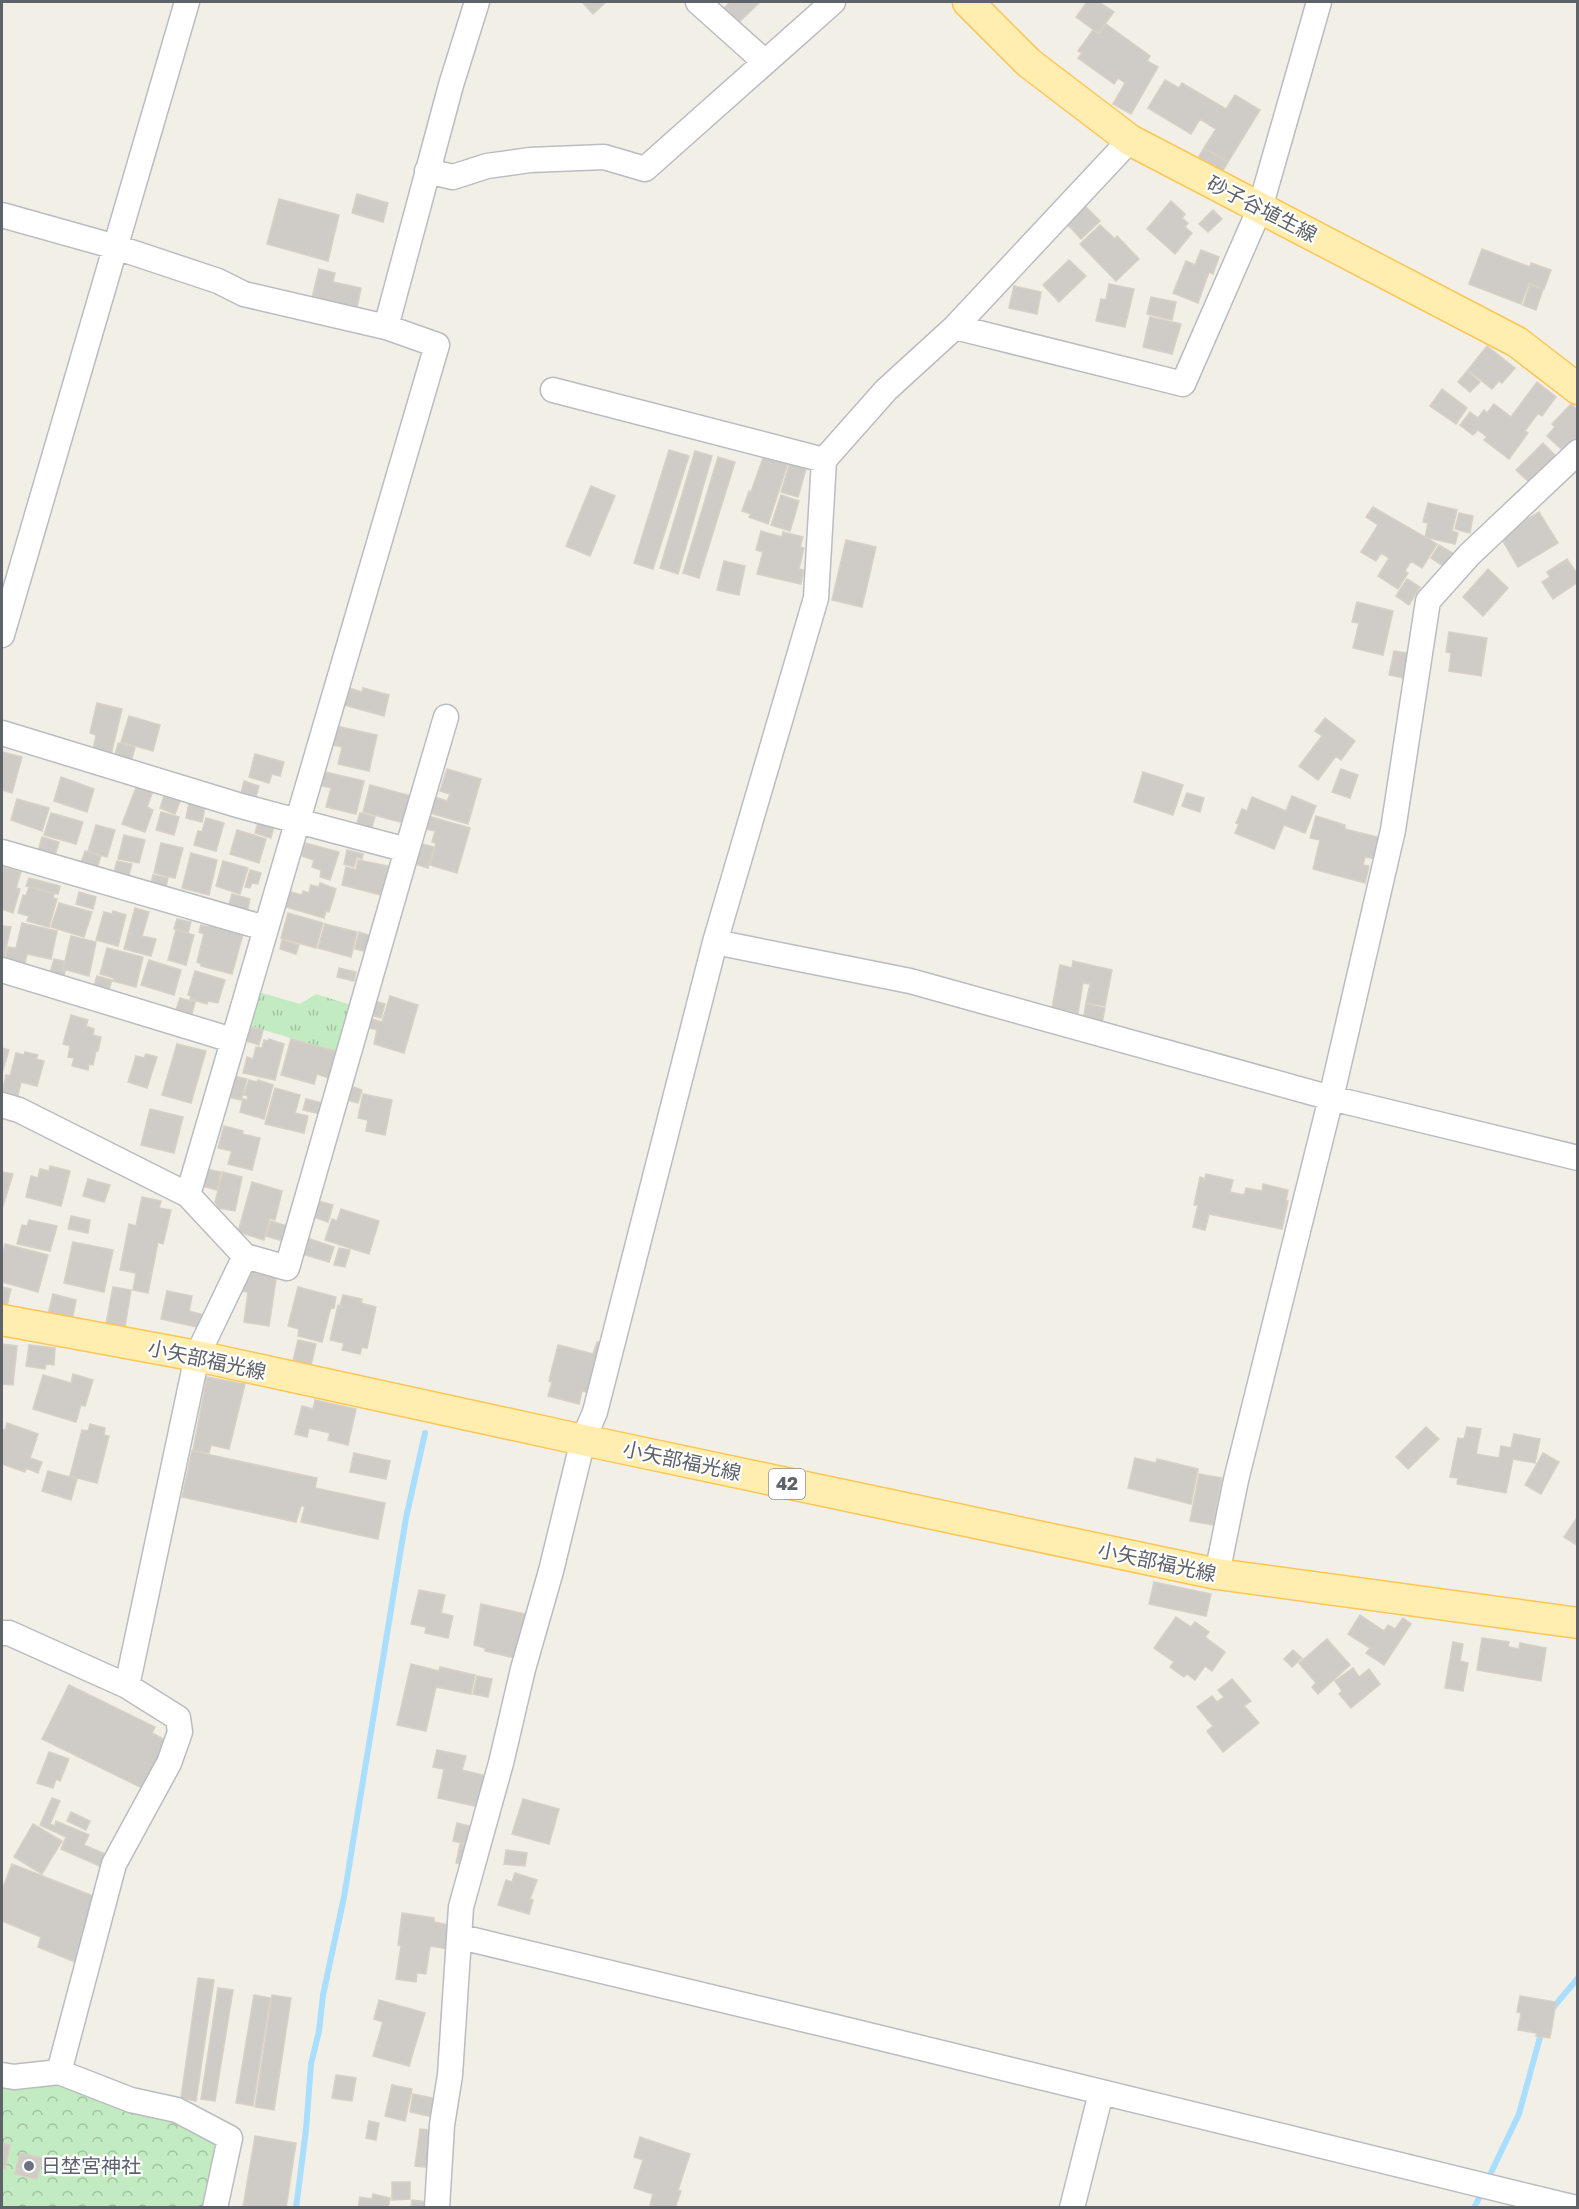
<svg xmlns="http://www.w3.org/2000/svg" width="1579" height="2209" font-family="'Golos Text','Noto Sans JP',sans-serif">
<defs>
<pattern id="forest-crowns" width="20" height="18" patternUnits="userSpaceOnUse" patternTransform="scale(1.5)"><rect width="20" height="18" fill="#c3ebc1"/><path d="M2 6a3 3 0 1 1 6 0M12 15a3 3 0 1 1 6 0" fill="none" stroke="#a2c2a1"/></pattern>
<pattern id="park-tufts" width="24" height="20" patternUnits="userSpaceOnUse" patternTransform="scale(1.5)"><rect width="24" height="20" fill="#c3ebc1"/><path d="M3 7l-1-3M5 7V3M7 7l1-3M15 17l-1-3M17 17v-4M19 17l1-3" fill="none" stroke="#a2c2a1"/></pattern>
</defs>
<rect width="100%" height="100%" fill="#f2efe7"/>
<path fill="url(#forest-crowns)" d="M56 2072 225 2139 214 2207H2V2082Z"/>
<path fill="url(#park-tufts)" d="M255 991 300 1004 316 994 351 1005 337 1052 244 1024Z"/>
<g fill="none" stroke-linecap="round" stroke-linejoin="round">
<path stroke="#aadeff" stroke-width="6" d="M1551 2010 1578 1978
M1487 2181 1519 2114 1542 2030
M296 2208 306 2130 311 2064 319 2031 323 1995 344 1897 406 1518 425 1433
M1474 2208 1483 2190"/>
</g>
<path fill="#cfcbc6" stroke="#d7d0c4" stroke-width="1.5" d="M582 2H606L593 14Z
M730 2H760L735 26 720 12Z
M1087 2H1099L1114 12 1098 33 1076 17Z
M1106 24 1150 56 1147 61 1158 67 1131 114 1113 104 1125 83 1118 78 1114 84 1078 58 1082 53 1078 51 1093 30 1099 34Z
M1165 80 1179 88 1182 83 1226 109 1235 95 1260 110 1228 162 1204 148 1216 129 1200 119 1191 134 1148 108Z
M1204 148 1228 162 1222 172 1198 158Z
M357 194 388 203 383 222 352 213Z
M279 199 339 215 328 261 267 244Z
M1171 201 1185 214 1182 218 1188 223 1185 227 1192 233 1175 254 1147 229Z
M1085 206 1100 221 1081 239 1067 224Z
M1213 210 1222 219 1208 232 1199 224Z
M1100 225 1115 239 1117 236 1139 259 1116 281 1080 244Z
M1482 249 1530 267 1531 263 1551 270 1544 289 1529 283 1521 304 1469 284Z
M1201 250 1219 257 1213 274 1209 272 1198 303 1173 293 1186 261 1195 265Z
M1069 260 1086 276 1059 302 1043 285Z
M319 269 335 273 333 282 361 288 357 308 312 298Z
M1109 284 1134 289 1125 327 1096 321 1101 299 1106 300Z
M1530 285 1543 289 1536 310 1523 305Z
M1014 286 1041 292 1037 314 1009 308Z
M1151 297 1176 302 1172 320 1147 314Z
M1150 317 1181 324 1172 354 1143 347Z
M1487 346 1515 368 1502 383 1499 381 1492 389 1468 370Z
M1467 371 1480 382 1470 392 1458 382Z
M1537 382 1556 397 1542 416 1538 413 1525 431 1528 433 1509 459 1484 440 1487 437 1478 430 1473 435 1460 425 1470 412 1478 418 1484 410 1487 413 1494 404 1511 417Z
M1442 389 1467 408 1456 424 1430 406Z
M1571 404 1578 410V450L1570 457 1547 436 1555 427 1552 424Z
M1543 443 1559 459 1532 485 1516 470Z
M669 450 689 456 653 569 634 563Z
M695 451 712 456 678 574 660 568Z
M764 455 788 463 768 524 749 517 751 514 742 511 749 491 751 492Z
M718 457 735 462 699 578 683 573Z
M790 463 806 469 798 497 781 492Z
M591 486 615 496 590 556 566 546Z
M781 495 799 501 790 531 771 525Z
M1428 503 1457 510 1452 531 1458 533 1455 544 1425 537 1428 523 1423 522Z
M1373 507 1437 544 1422 568 1411 561 1405 571 1408 573 1398 589 1378 576 1389 558 1381 553 1376 561 1361 552 1378 525 1366 517Z
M1539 512 1558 543 1518 567 1500 536Z
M1459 513 1473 516 1470 533 1455 529Z
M761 531 782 537 783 532 803 537 800 547 804 548 799 569 804 570 801 584 757 574 763 552 756 550Z
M846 540 876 547 862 607 832 600Z
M1439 545 1454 554 1445 567 1431 558Z
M1567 559 1578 575V582L1553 599 1542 582 1550 577 1547 572Z
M724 561 745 566 739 595 717 590Z
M1488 569 1508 588 1483 616 1463 597Z
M1407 579 1420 587 1409 605 1396 596Z
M1357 602 1393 611 1383 655 1353 648 1359 623 1352 622Z
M1449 632 1487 638 1481 676 1449 671 1451 653 1446 652Z
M1394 651 1413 654 1409 679 1389 675Z
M349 688 362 692 363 688 389 695 384 716 344 705Z
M97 703 122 709 111 755 93 751 96 735 90 733Z
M129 716 160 725 153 751 121 742Z
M1325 718 1355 741 1341 760 1336 756 1318 780 1299 766 1322 736 1315 731Z
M336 726 377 735 369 771 338 764 342 747 332 745Z
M118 743 135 747 131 763 114 759Z
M2 752 22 757 12 793 2 790Z
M255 754 284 762 280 776 272 774 269 783 249 777Z
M447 769 481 779 468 824 430 813 435 797 447 801 450 794 440 791Z
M1341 769 1358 775 1350 798 1332 792Z
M321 771 364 781 356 814 326 807 331 788 318 785Z
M1143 772 1183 785 1173 815 1134 802Z
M61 777 94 789 87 812 54 801Z
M244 781 259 786 255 801 240 797Z
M137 785 153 791 147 807 153 810 145 832 122 824Z
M370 785 411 796 404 823 363 812Z
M165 793 181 799 175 814 160 808Z
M1187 793 1204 798 1200 812 1182 806Z
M1292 796 1316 806 1305 833 1284 825 1274 849 1235 833 1239 824 1236 823 1242 809 1247 811 1252 797 1286 811Z
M17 799 49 808 42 831 11 820Z
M189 803 205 807 202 822 186 818Z
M161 812 179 817 174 835 156 830Z
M51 813 83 822 76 844 44 835Z
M360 813 375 817 371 830 356 826Z
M428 816 470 828 457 873 430 865 436 843 432 842 435 831 425 829Z
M1316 816 1345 825V829L1381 838 1376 859 1365 857 1363 865 1369 866 1365 883 1313 869 1320 840 1310 838Z
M206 818 224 823 216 851 194 845 198 831 202 832Z
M258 822 274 826 271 838 255 833Z
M96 825 115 830 107 857 88 851Z
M237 830 266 839 259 863 230 854Z
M124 835 145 840 139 863 118 859Z
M42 837 59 842 55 856 38 852Z
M161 843 183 848 175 878 154 873Z
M305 843 339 852 330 880 320 877 321 870 312 867 314 860 302 856Z
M418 843 434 847 428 868 412 863Z
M347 850 363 854 362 859 357 857 354 867 344 864Z
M85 851 101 856 97 868 81 863Z
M191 853 217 860 209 895 182 888Z
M358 860 388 866 381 895 342 885 346 867 356 870Z
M117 861 132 864 128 879 113 876Z
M223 861 248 868 240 894 216 886Z
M4 867 21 872 16 888 20 889 13 913 2 909V876Z
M250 870 261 873 258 884 252 883 250 888 245 887Z
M153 875 168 878 165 891 150 888Z
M29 878 60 886 58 894 26 886Z
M320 883 336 889 329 912 326 911 324 918 283 906 287 891 302 895 303 891 309 893 311 885 319 887Z
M29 887 54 894 53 898 57 899 49 927 27 921 29 916 18 913 23 895 26 896Z
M79 892 96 897 93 909 76 904Z
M232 894 250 899 246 916 228 908Z
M59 903 92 912 84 937 51 927Z
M135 908 149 912 142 936 156 939 151 956 124 949Z
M113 911 126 915 118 946 96 940 104 912 112 914Z
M288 913 323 923 316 948 281 938Z
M177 919 191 922 188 933 174 929Z
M22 923 57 931 51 959 27 954 24 968 4 964 8 947 16 948Z
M209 924 243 934 232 974 201 966V964L197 962 204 934 199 932 201 925 208 927Z
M325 924 357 932 351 957 318 948Z
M2 926 11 927 3 961H2Z
M176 930 194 935 186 965 168 960Z
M359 932 371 936 368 952 355 949Z
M71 936 96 942 89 976 63 969Z
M282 940 299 945 296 954 280 949Z
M107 948 143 957 136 987 113 981 114 978 100 974Z
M54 959 64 961 62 970 65 971 63 980 49 977Z
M149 960 181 970 174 995 141 985Z
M1073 961 1112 970 1105 1006 1086 1003 1090 984 1083 983 1078 1013 1052 1008 1060 965 1072 968Z
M339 968 356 972 354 981 337 977Z
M195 971 225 980 218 1003 208 1001 207 1004 190 999 191 996 188 995Z
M97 976 112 980 108 993 93 989Z
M390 996 418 1005 404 1053 374 1044 377 1030 369 1028 372 1019 382 1022Z
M180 998 195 1002 191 1018 175 1013Z
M374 1001 385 1004 381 1018 370 1015Z
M1086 1004 1105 1008 1101 1029 1082 1025Z
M71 1015 88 1020 86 1026 94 1029 93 1035 101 1037 98 1051H96L93 1065 89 1064 88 1070 72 1066 74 1058 68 1057 70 1046 63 1044Z
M247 1026 263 1030 259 1045 243 1040Z
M269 1039 284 1044 275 1080 243 1073 247 1057 253 1059 256 1047 262 1048 264 1040 268 1041Z
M291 1039 339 1052 332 1079 317 1074 314 1084 281 1075Z
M177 1044 206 1051 191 1103 162 1095Z
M2 1048 9 1050 2 1073Z
M25 1052 38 1055 36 1059 44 1061 37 1086 21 1082 17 1099 2 1094 6 1075 10 1076 16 1053 24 1055Z
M146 1054 157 1057 147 1088 128 1082 136 1056 144 1058Z
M234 1076 247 1079 241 1100 228 1097Z
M249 1080 257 1082 258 1080 273 1085 264 1119 240 1112 243 1099 247 1100 248 1096 244 1095Z
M350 1086 362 1090 358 1103 345 1099Z
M275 1088 300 1095 295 1113 308 1116 304 1133 265 1124Z
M363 1094 392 1100 385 1135 366 1131 368 1120 358 1118Z
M306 1099 323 1103 321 1114 303 1110Z
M150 1109 183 1117 174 1153 141 1145Z
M224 1126 243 1131 242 1134 260 1138 252 1170 228 1164 232 1151 218 1148Z
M50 1166 70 1171 61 1206 26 1197 31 1176 38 1178 40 1169 49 1171Z
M206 1169 221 1172 217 1190 202 1186Z
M2 1172 13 1174 2 1209Z
M223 1172 242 1177 235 1211 219 1208 215 1202Z
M1206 1174 1233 1180 1230 1192 1244 1195 1246 1188 1262 1191 1263 1184 1288 1190 1286 1201H1288L1282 1229 1209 1214 1205 1230 1193 1227 1198 1205H1194L1200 1177 1205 1179Z
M88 1179 110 1185 104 1202 83 1196Z
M252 1182 282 1191 275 1220 270 1218 264 1240 238 1232Z
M142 1197 161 1201 159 1208 171 1210 163 1244 158 1242 148 1293 133 1290 136 1273 120 1270 129 1224 136 1226Z
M315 1200 333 1205 328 1222 311 1216Z
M341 1209 379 1221 369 1254 325 1240 332 1219 337 1221Z
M71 1216 90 1220 88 1233 68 1229Z
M29 1220 57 1226 50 1251 17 1244 22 1225 27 1226Z
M271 1221 287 1226 283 1241 266 1236Z
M304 1237 334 1247 329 1262 299 1253Z
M73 1242 113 1250 104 1292 64 1283Z
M5 1244 48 1255 38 1292 2 1282V1257Z
M339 1248 350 1250 345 1267 334 1265Z
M248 1269 277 1273 269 1326 244 1322 248 1292 240 1291Z
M2 1287 11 1289 6 1310H2Z
M113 1287 131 1290 125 1327 106 1324Z
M298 1287 336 1297 334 1308 331 1307 322 1342 298 1336 299 1329 288 1326Z
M167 1291 192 1296 189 1311 204 1315 201 1328 161 1319Z
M53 1294 76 1300 72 1320 48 1314Z
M343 1295 362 1299 361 1303 376 1307 367 1348 362 1347 360 1354 342 1350 344 1343 330 1340 338 1305 340 1306Z
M298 1340 316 1344 311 1365 293 1361Z
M597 1342 615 1346 603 1396 582 1391 579 1404 548 1396 552 1382 549 1381 558 1345 593 1354Z
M2 1344 17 1346 13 1385 2 1384Z
M29 1345 55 1348 54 1365 46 1364 45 1369 26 1366Z
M73 1374 93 1380 85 1406 81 1405 76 1422 33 1409 43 1375 71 1383Z
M207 1377 245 1384 229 1449 211 1445 209 1453 193 1450Z
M315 1400 356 1409 348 1445 328 1440 330 1433 309 1428 307 1437 295 1434 302 1406 313 1409Z
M7 1423 38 1434 30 1458 42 1462 38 1473 26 1468 25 1472 2 1464V1429L5 1430Z
M90 1424 105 1428 104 1435 109 1436 97 1483 70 1476 82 1430 88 1431Z
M1426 1427 1439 1439 1408 1469 1396 1457Z
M1467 1427 1481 1429 1476 1454 1499 1458 1501 1446 1511 1448 1514 1434 1540 1439 1535 1463 1513 1459 1506 1493 1457 1484 1458 1478 1450 1477 1458 1438 1464 1439Z
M192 1451 317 1478 315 1488 385 1503 378 1539 301 1522 305 1506H301L296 1522 182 1497Z
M354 1453 390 1461 386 1479 350 1472Z
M1543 1453 1559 1462 1541 1494 1525 1485Z
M1135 1458 1156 1463 1157 1459 1198 1469 1191 1504 1128 1488Z
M48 1471 77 1479 71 1500 42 1491Z
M1199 1474 1222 1478 1213 1525 1190 1521Z
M1578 1516V1546L1564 1537Z
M1154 1582 1211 1594 1206 1616 1149 1604Z
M419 1590 445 1595 441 1613 453 1616 448 1638 425 1633 426 1627 411 1624Z
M481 1604 525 1614 514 1658 485 1651V1648L474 1645Z
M1360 1615 1384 1631 1388 1625 1395 1629 1403 1618 1411 1624 1384 1665 1366 1653 1370 1648 1348 1634Z
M1176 1617 1191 1627 1195 1622 1209 1632 1205 1637 1225 1652 1212 1671 1205 1666 1195 1680 1187 1674 1184 1677 1170 1667 1174 1662 1154 1648Z
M1482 1638 1509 1642 1508 1647 1519 1649 1520 1643 1546 1648 1541 1681 1477 1670Z
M1327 1639 1350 1665 1318 1694 1312 1687 1316 1683 1299 1663Z
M1453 1642 1463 1644 1460 1661 1468 1663 1463 1691 1445 1688Z
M1293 1650 1302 1658 1292 1667 1284 1659Z
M411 1664 439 1671 440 1667 475 1675 471 1694 436 1687 426 1731 397 1725Z
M1353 1668 1359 1677 1369 1669 1380 1684 1351 1708 1339 1694 1342 1691 1335 1681Z
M477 1676 492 1679 488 1697 473 1694Z
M1232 1679 1251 1701 1244 1706 1259 1723 1223 1752 1207 1731 1213 1726 1197 1707 1212 1696 1217 1702 1224 1697 1218 1690Z
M69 1685 155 1727 152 1733 167 1741 144 1789 42 1739Z
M437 1750 466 1756 462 1770 491 1777 484 1808 438 1798 444 1769 433 1767Z
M49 1752 69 1759 60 1781 56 1779 53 1788 37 1783Z
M52 1798 60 1801 50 1824 55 1826 56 1821 89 1835 84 1845 110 1856 104 1868 61 1849 66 1837 40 1825Z
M523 1799 559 1809 549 1844 512 1834Z
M71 1812 90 1821 86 1830 67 1821Z
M457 1823 482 1829 478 1847 453 1841Z
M33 1824 62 1841 42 1874 14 1857Z
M460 1844 477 1848 473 1867 456 1863Z
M506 1850 527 1853 525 1866 504 1864Z
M12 1864 98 1898 75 1962 38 1947 41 1937 2 1921V1890Z
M515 1873 537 1880 530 1899 533 1900 529 1914 498 1905 506 1880 512 1882Z
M402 1913 434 1918V1922L459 1927 455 1950 430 1946 426 1974 417 1973 416 1982 396 1979 401 1946 398 1945Z
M198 1978 214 1980 196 2101 181 2098Z
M218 1988 233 1990 215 2101 201 2099Z
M254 1995 270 1998 253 2106 236 2103Z
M272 1995 291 1998 274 2110 255 2107Z
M1520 1996 1556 2002 1550 2038 1536 2036 1537 2033 1518 2030 1521 2013 1517 2012Z
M379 2000 425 2013 409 2066 373 2056 383 2022 374 2019Z
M336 2075 356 2078 352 2101 332 2098Z
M392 2085 412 2089 405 2121 385 2116Z
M413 2094 437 2099 433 2117 410 2112Z
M369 2121 379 2123 376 2140 366 2138Z
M420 2129 439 2131 434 2168 415 2166Z
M255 2136 296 2143 286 2208 243 2207Z
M640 2137 690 2154 678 2190 681 2191 675 2208H658L650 2205 653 2194 634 2188 643 2160 634 2157Z
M2 2143 10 2145 5 2169 2 2168Z
M20 2153 43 2158 37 2179 15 2174Z
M392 2182H410V2199L392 2200Z
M373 2194 390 2198 388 2208H358L360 2197 372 2199Z
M412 2200 427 2202 426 2208H411Z"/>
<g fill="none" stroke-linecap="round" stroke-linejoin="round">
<defs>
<path id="minor" d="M698 2 765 62
M427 171 453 177 487 166 530 160 604 157 645 169 833 2
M2 215 116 247 218 281 244 294 386 327 437 345 188 1195
M386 327 451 85 477 2
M955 327 1183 384 1260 208 1319 2
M553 390 824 460
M2 635 187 2
M2 733 241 806 407 850 287 1268 245 1256 188 1195 19 1110 2 1105
M407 850 446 717
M2 852 265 928
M715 942 910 981 1331 1098 1578 1158
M2 970 232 1040
M1217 1574 1236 1480 1331 1098 1393 830 1428 601 1469 555 1578 452
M2 1633H9L127 1686 197 1356 245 1256
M461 1937C833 2026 1204 2116 1576 2208
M59 2072 131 2100 177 2110 230 2138 215 2208
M2 2075 14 2077 59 2072 114 1864 169 1763 180 1732 178 1718 127 1686
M437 2208 442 2125 450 2075 461 1907 501 1763 523 1669 551 1571 583 1440 595 1412 715 942 816 598 824 460 886 390 955 327 1130 140
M1072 2208 1101 2093"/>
<path id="major" d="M968 2 1029 63 1130 140 1517 342 1578 389
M2 1320 197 1356 583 1440 1217 1574 1578 1623"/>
</defs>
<use href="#minor" stroke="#b9bdc1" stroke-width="27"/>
<use href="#major" stroke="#ffc553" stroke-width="33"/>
<use href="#minor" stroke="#fff" stroke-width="24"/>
<use href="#major" stroke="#ffeeaf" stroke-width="30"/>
</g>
<circle fill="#6b7280" stroke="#fff" stroke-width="2" cx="29" cy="2166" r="6"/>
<g text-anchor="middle" stroke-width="4.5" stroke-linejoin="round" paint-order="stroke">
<rect fill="#fff" stroke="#8e9296" stroke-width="1.5" x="769" y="1469" width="36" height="30" rx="4.5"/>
<g font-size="18" font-weight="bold" fill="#5e6369">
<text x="787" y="1490">42</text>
</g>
<g font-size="20" fill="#5e6369" stroke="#fff">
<text transform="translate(1262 209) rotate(27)" y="7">砂子谷埴生線</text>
<text transform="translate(207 1360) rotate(12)" y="7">小矢部福光線</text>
<text transform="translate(682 1461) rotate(12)" y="7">小矢部福光線</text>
<text transform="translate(1157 1562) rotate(12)" y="7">小矢部福光線</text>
</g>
<g font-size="20" fill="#5b616d" stroke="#fff" text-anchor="start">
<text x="41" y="2173">日埜宮神社</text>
</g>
</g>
<rect width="1579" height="2209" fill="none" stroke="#5e6369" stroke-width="6"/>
</svg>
